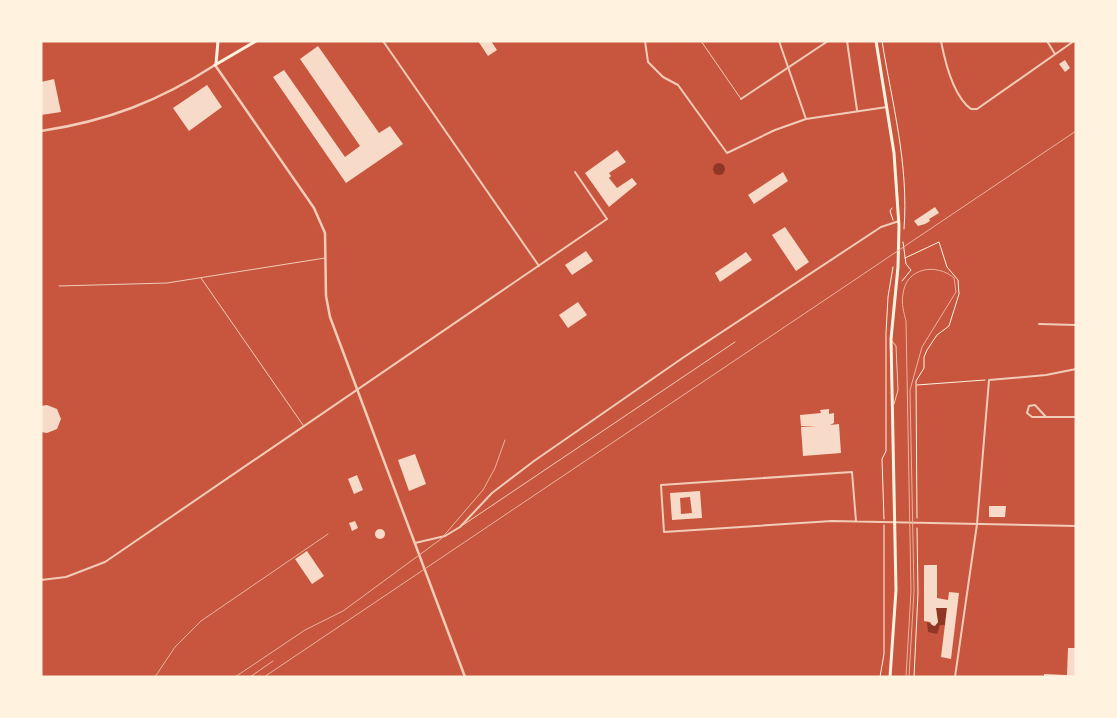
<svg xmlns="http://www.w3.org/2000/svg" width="1117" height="718" font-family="'Roboto Serif',serif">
<rect width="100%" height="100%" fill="#c8553d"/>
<g fill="#8f3625">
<circle cx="719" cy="169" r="6"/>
<polygon points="936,608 947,608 945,625 940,625 937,634 928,632 927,622 934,626 938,623"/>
</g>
<g fill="#f7dbc8" fill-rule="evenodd">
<polygon points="478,41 491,41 497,50 488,56"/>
<polygon points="318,46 379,133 390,126 403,144 346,183 273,77 284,70 345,157 360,146 300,59"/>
<polygon points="1065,60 1070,68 1065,72 1059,64"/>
<polygon points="54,79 61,112 41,115 41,82"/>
<polygon points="207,85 222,107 189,131 173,108"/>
<polygon points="617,150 626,162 609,173 611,176 609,178 617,188 632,178 637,184 609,207 585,173"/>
<polygon points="783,172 788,181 754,204 748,195"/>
<polygon points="935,207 939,213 929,219 930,221 925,224 918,226 914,221"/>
<polygon points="785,227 809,262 796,271 772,235"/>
<polygon points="586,251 593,261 572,275 565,265"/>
<polygon points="746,252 752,260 720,282 715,273"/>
<polygon points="578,302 587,315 568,328 559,315"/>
<polygon points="47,405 57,409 61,419 57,429 47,433 41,432 41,406"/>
<polygon points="829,409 829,414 834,413 834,423 830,425 839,424 841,453 803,456 801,427 816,426 801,426 800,415 821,413 820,410"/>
<polygon points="415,454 426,484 409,491 398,460"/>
<polygon points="357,475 363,490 354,494 348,479"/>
<path d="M700,491L702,518L672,520L670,493ZM690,497L692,513L681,514L680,498Z"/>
<polygon points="989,506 1006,506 1005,517 989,517"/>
<polygon points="355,521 358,528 352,531 349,523"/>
<circle cx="380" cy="534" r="5"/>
<polygon points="307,551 324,576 312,584 295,559"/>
<polygon points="924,565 937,565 937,598 948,600 949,592 959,593 951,659 941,657 947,608 936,608 938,622 935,626 932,625 930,622 924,621"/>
<polygon points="1068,648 1076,648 1076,677 1044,677 1044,674 1067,675"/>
</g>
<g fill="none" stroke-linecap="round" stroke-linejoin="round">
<g stroke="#fff3e0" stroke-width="1">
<path d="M882,41C892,103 909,165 904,229"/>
<polyline points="892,208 890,211 893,220"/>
<polyline points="905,258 939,242 947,267 958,280 959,294 949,326 937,335 927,350 924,357 924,368 916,381 917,518"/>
<polyline points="902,281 911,270 906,264 903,242"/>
<polyline points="917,385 985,380"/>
<polyline points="884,519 882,459 886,451 886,333 888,297 893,267"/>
<polyline points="880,677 884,654 884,525"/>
<polyline points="914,677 918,593 917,528"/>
</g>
<g stroke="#f1ccb7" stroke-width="1">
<polyline points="701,41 741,99"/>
<polyline points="201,278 303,425"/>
<polyline points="59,286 167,283 325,258"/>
<polyline points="892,341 896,346 898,390 894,404"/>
<polyline points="463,525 735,342"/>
</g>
<g stroke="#f1ccb7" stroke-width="2">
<polyline points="383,41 539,266"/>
<polyline points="645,41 648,62 663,77 678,85 727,153 775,130 806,119 887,107"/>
<polyline points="779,41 806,119"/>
<polyline points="847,41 857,110"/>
<path d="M941,41C945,62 953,96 971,109H977L1074,41"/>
<polyline points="1047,41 1055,54"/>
<polyline points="741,99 828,41"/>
<polyline points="1039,324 1076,325"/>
<polyline points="1046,417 1035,405 1029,406 1027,413 1032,417 1076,417"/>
<polyline points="856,521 852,472 661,485 664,532 832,521 1076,526"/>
<polyline points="415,543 445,536 460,527 492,493 534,461 684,357 881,227 899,221"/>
<polyline points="41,580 66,577 105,562 607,219 575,172"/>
<polyline points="955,677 977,524 989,380 1046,375 1076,369"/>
</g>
<path stroke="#f1ccb7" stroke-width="2.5" d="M41,131C108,121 159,101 215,65L314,208L325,233L326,296L330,317L465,677"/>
<g stroke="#fff3e0" stroke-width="3">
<polyline points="876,41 894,153 899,226 898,267 891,339 896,590 890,677"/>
<polyline points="216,64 218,41"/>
<polyline points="215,65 256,41"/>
</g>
<path stroke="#e9b49f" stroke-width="1" d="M906,677L911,591L906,321C904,313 901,303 903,294C906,267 937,263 954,278L956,292L922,347L910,390L914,591L909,677"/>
<g stroke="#e9b49f" stroke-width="1">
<polyline points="155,677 175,647 201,621 328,534"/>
<polyline points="235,677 305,630 343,611 441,539 483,490 495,468 505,440"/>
<polyline points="250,677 273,661"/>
<polyline points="264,677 1076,131"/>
</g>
</g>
<rect width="1117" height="718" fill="none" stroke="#fff3e0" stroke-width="85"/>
</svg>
